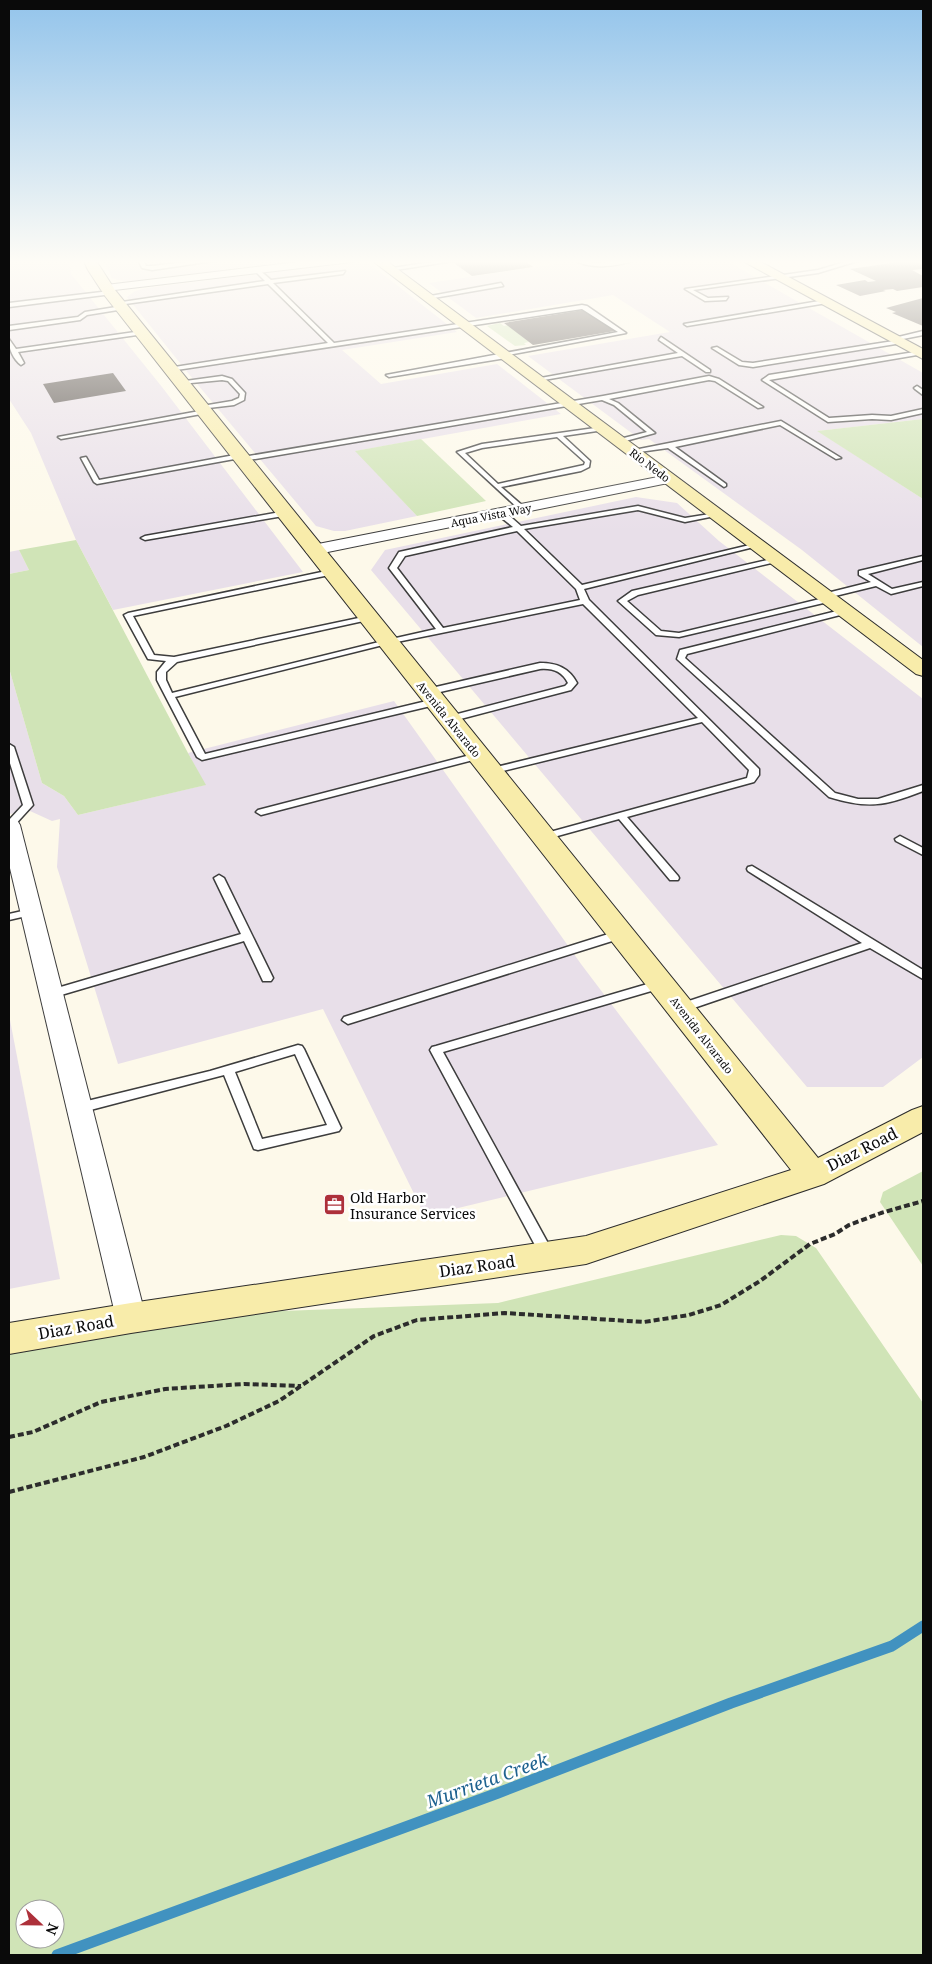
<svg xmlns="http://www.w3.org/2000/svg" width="932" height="1964" font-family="'Noto Serif',serif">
<rect width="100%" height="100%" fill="#fdf9ea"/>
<g fill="#e8dfe9">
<polygon points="9,259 69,259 71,274 162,387 303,572 113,610 76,540 31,433 9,399"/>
<polygon points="102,259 307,259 125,282 112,278"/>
<polygon points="558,259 723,259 923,373 923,419 818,431 923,499 923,647 802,550 649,439 641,440 528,356 670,332 613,295 476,318 429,283 563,263"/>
<polygon points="354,262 371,265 457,332 342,350 381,384 497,364 561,414 356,451 417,516 345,531 334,531 316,526 188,373 127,297 135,291 147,288"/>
<polygon points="636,497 677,503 719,541 923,699 923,1057 883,1087 807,1087 371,570 385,550"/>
<polygon points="19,550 29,570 9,574 9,552"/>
<polygon points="9,668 42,783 64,796 78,815 205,785 188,753 394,701 581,964 718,1145 425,1216 323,1009 118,1064 57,867 60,819 52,821 30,811 9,814"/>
<polygon points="9,1015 60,1279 9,1289"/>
</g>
<g fill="#d0e4b7" fill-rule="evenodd">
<polygon points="500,323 504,326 508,325 529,342 524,343 526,345 515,346 487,326"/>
<polygon points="923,419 923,499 817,431"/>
<polygon points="421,439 486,501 417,516 355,451"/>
<polygon points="76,540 188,753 206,785 78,815 64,796 42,783 9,668 9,574 29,570 19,550"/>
<polygon points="923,1171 923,1266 880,1202 883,1192"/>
<path d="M781,1235L796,1236L816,1248L923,1403V1955H9V1352L149,1326L255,1312L498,1303ZM25,1909H55V1939H25Z"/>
</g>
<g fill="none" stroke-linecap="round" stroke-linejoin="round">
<polyline stroke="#4192c0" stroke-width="11" points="57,1955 498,1793 731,1703 892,1646 923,1626"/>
</g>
<g fill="#524b48">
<polygon points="479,259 522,259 533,267 472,276 454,263"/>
<polygon points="912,260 923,265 923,269 912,270 923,276 923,287 897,291 893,289 883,290 886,291 860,296 836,285 865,280 868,282 876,281 850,269"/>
<polygon points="923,298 923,326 892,313 896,312 886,308"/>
<polygon points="583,310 615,331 533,345 504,323"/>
<polygon points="113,373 126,391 54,403 43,384"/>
</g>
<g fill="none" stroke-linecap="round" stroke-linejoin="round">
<defs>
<g id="lane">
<polygon points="138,259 143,259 146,266 152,266 212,259 220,260 152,270 142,268"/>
<polygon points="451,259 466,259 389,271 386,269"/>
<path d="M572,259L596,263L637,259C619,267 589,270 572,259Z"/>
<polygon points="855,259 864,259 818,273 693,290 708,298 728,297 726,300 705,301 685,289 818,270"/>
<polygon points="257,268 271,280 345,271 343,274 273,283 334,343 582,305 587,306 626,333 508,355 506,358 389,377 386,375 618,332 582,309 170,371 167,369 168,368 328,343 268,284 118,305 115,303 265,281 254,270"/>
<polygon points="501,283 503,286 428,299 425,297"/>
<polygon points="110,291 112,294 9,307 9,303"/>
<polygon points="825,300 827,303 687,326 684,324"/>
<polygon points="122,306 124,309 87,315 80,320 9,330 9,326 78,317 85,312"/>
<path d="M142,331L144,334L18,352L24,363L21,365C14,360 8,348 9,339L16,349Z"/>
<polygon points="923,331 923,335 893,341 890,339"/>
<polygon points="661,337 710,370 710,372 706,372 682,356 538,381 535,379 678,353 659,340"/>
<polygon points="900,340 902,343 753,367 739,365 712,348 717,347 742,362 753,363"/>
<polygon points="921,351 923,354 769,380 829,418 872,415 891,416 923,409 923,413 891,420 872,419 828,422 762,380 769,375"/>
<polygon points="222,376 232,379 245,393 244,400 234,405 200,409 200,407 202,406 232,401 239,398 240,394 228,381 222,380 181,384 178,382"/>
<polygon points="709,376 719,379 763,407 758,408 715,381 709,380 609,399 618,403 655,433 618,443 615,441 616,440 647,432 614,405 602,400 243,461 241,460 240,458 97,484 94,482 81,458 86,457 99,480 240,454 242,455 243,457 603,396"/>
<polygon points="917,386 923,390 923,395 915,389 914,388"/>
<polygon points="205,410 207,411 207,413 61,439 58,437"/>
<polygon points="781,421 841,458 836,459 780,425 675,447 726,484 726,486 724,487 668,448 632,453 629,451"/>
<path d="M602,427L604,428V430L563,436L590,461L589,467L581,471L501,487L524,507V511H521L457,452L482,444ZM557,437L585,462L584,465L498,484L465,453L482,448Z"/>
<path d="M638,506L685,518L716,513L720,515L685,522L638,510L524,529L582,585L758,543L762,545L584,589L589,600L759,769V775L754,782L627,817L678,876L679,878L678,880H670L619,819L543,840L538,837L539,835L747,778L749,770L702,722L491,774L486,771L488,769L698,718L583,604L387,644L175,697L205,754L435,699L439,702L435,705L202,760L197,757L157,680V672L166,661L148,659L124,615L128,613L331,570H334V574L133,616L154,655L174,657L368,616L372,618L368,620L177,662L166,672V680L172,693L387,640L436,629L389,568L399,552L513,527L498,515V511H504L521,526ZM517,531L576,589L580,600L443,628L397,568L405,556Z"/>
<polygon points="286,511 290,513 289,515 145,540 141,538 145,536"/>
<polygon points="923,556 923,560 868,574 892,589 923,582 923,586 891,594 876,586 831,597 833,599 832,601 679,637 656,635 618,601 632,591 780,557 780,561 638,595 627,601 661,631 679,633 824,598 822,596 823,594 871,582 859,575 859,571"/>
<path d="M845,609L849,611L848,613L687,654L685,658L835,793L858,799H878L923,785V791C885,806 868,809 829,797L677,659L680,650Z"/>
<path d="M540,663C557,663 569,668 577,683L571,690L449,722L446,721V717L565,686L568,683C562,671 552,668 540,669L427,695L423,692L427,689Z"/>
<polygon points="9,744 14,747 33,805 12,828 9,829 9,820 23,805 9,760"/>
<polygon points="478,753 481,754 481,758 261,815 256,812 258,810"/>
<polygon points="900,836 923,848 923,855 896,841 895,839"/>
<polygon points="752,866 923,970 923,979 870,948 685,1011 677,1011 675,1008 677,1005 862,943 748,871 747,869 748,867"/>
<polygon points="219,875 224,878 273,978 271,981 263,981 244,941 51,998 47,997 45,994 47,991 241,934 214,878"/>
<polygon points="31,909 35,910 36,912 35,914 9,920 9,914"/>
<polygon points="621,930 626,934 625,937 348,1024 342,1020 344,1017"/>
<polygon points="661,980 665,981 667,984 665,987 443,1052 555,1256 553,1260 548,1262 543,1260 430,1050 432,1047 436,1046"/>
<path d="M298,1045L302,1046L304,1049L341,1128L339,1131L258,1150L254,1149L224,1075L79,1113L75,1111L73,1108L75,1105L79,1103L210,1071ZM295,1054L327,1125L262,1139L235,1072Z"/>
</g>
<g id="street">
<polygon points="323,259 357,259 352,262 106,291 100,288 106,285"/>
<polygon points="668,475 673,476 675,479 673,482 313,555 307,553 305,550 307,547 313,545"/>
<polygon points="9,819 17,820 20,825 146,1318 142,1327 131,1331 120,1327 116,1318 9,864"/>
</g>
<g id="secondary">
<polygon points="83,259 95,259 115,290 818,1158 912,1110 923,1106 923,1132 824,1184 586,1264 131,1333 9,1354 9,1323 131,1303 586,1236 791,1170 105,296 88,270"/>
<polygon points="370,259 384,259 923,660 923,676 916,674"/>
<polygon points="739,259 755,259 923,349 923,359"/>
</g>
</defs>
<use href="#lane" stroke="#3d3d3d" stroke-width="3"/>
<use href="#street" stroke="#3d3d3d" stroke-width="2"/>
<use href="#secondary" stroke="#2c2c2c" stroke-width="2"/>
<g stroke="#2c2c2c" stroke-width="4" stroke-dasharray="6 3" stroke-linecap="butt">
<polyline points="9,1437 33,1432 101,1402 165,1389 244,1384 301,1386"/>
<polyline points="9,1492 144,1457 226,1426 279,1401 374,1336 417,1320 505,1313 644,1322 689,1315 721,1305 760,1281 810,1244 835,1234 849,1225 881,1213 923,1201"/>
</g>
<use href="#lane" fill="#fff" fill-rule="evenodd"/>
<use href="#street" fill="#fff" fill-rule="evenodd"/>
<use href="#secondary" fill="#f8ecaa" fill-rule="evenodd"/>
</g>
<linearGradient id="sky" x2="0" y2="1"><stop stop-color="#93c4eb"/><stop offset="0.49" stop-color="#fefcf6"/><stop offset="1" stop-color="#fefcf6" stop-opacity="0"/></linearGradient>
<rect width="932" height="534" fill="url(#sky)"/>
<defs>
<symbol id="office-square" viewBox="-11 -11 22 22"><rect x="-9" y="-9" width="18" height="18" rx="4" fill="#ad303a" stroke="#fff"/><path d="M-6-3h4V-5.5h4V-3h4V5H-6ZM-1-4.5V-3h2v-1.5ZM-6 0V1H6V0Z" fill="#fff"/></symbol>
</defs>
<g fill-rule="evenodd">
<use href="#office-square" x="322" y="1192" width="25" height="25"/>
</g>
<g text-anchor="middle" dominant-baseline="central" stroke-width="5" stroke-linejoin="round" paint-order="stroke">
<g font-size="11" fill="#0a0a0a" stroke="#fff">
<text transform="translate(650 465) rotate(37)">Rio Nedo</text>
<text transform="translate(491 515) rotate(-11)">Aqua Vista Way</text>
<text transform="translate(449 719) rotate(51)">Avenida Alvarado</text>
<text transform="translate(702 1035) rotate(52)">Avenida Alvarado</text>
</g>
<g font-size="14" fill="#0a0a0a" stroke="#fff" text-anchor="start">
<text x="350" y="1197">Old Harbor<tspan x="350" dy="16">Insurance Services</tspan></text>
</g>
<g font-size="16" fill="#0a0a0a" stroke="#fff">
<text transform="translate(862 1149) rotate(-27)">Diaz Road</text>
<text transform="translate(477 1266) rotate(-8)">Diaz Road</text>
<text transform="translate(76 1327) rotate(-10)">Diaz Road</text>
</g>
<g font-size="18" font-style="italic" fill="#206390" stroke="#fff">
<text transform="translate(487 1780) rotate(-20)">Murrieta Creek</text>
</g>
</g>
<rect width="932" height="1964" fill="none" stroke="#0a0a0a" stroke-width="20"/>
<g transform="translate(40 1924) rotate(112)"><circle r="24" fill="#ffffff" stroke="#9d9d9d"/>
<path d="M0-4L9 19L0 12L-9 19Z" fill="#ad303a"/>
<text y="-8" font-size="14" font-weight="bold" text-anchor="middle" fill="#0a0a0a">N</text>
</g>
</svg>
